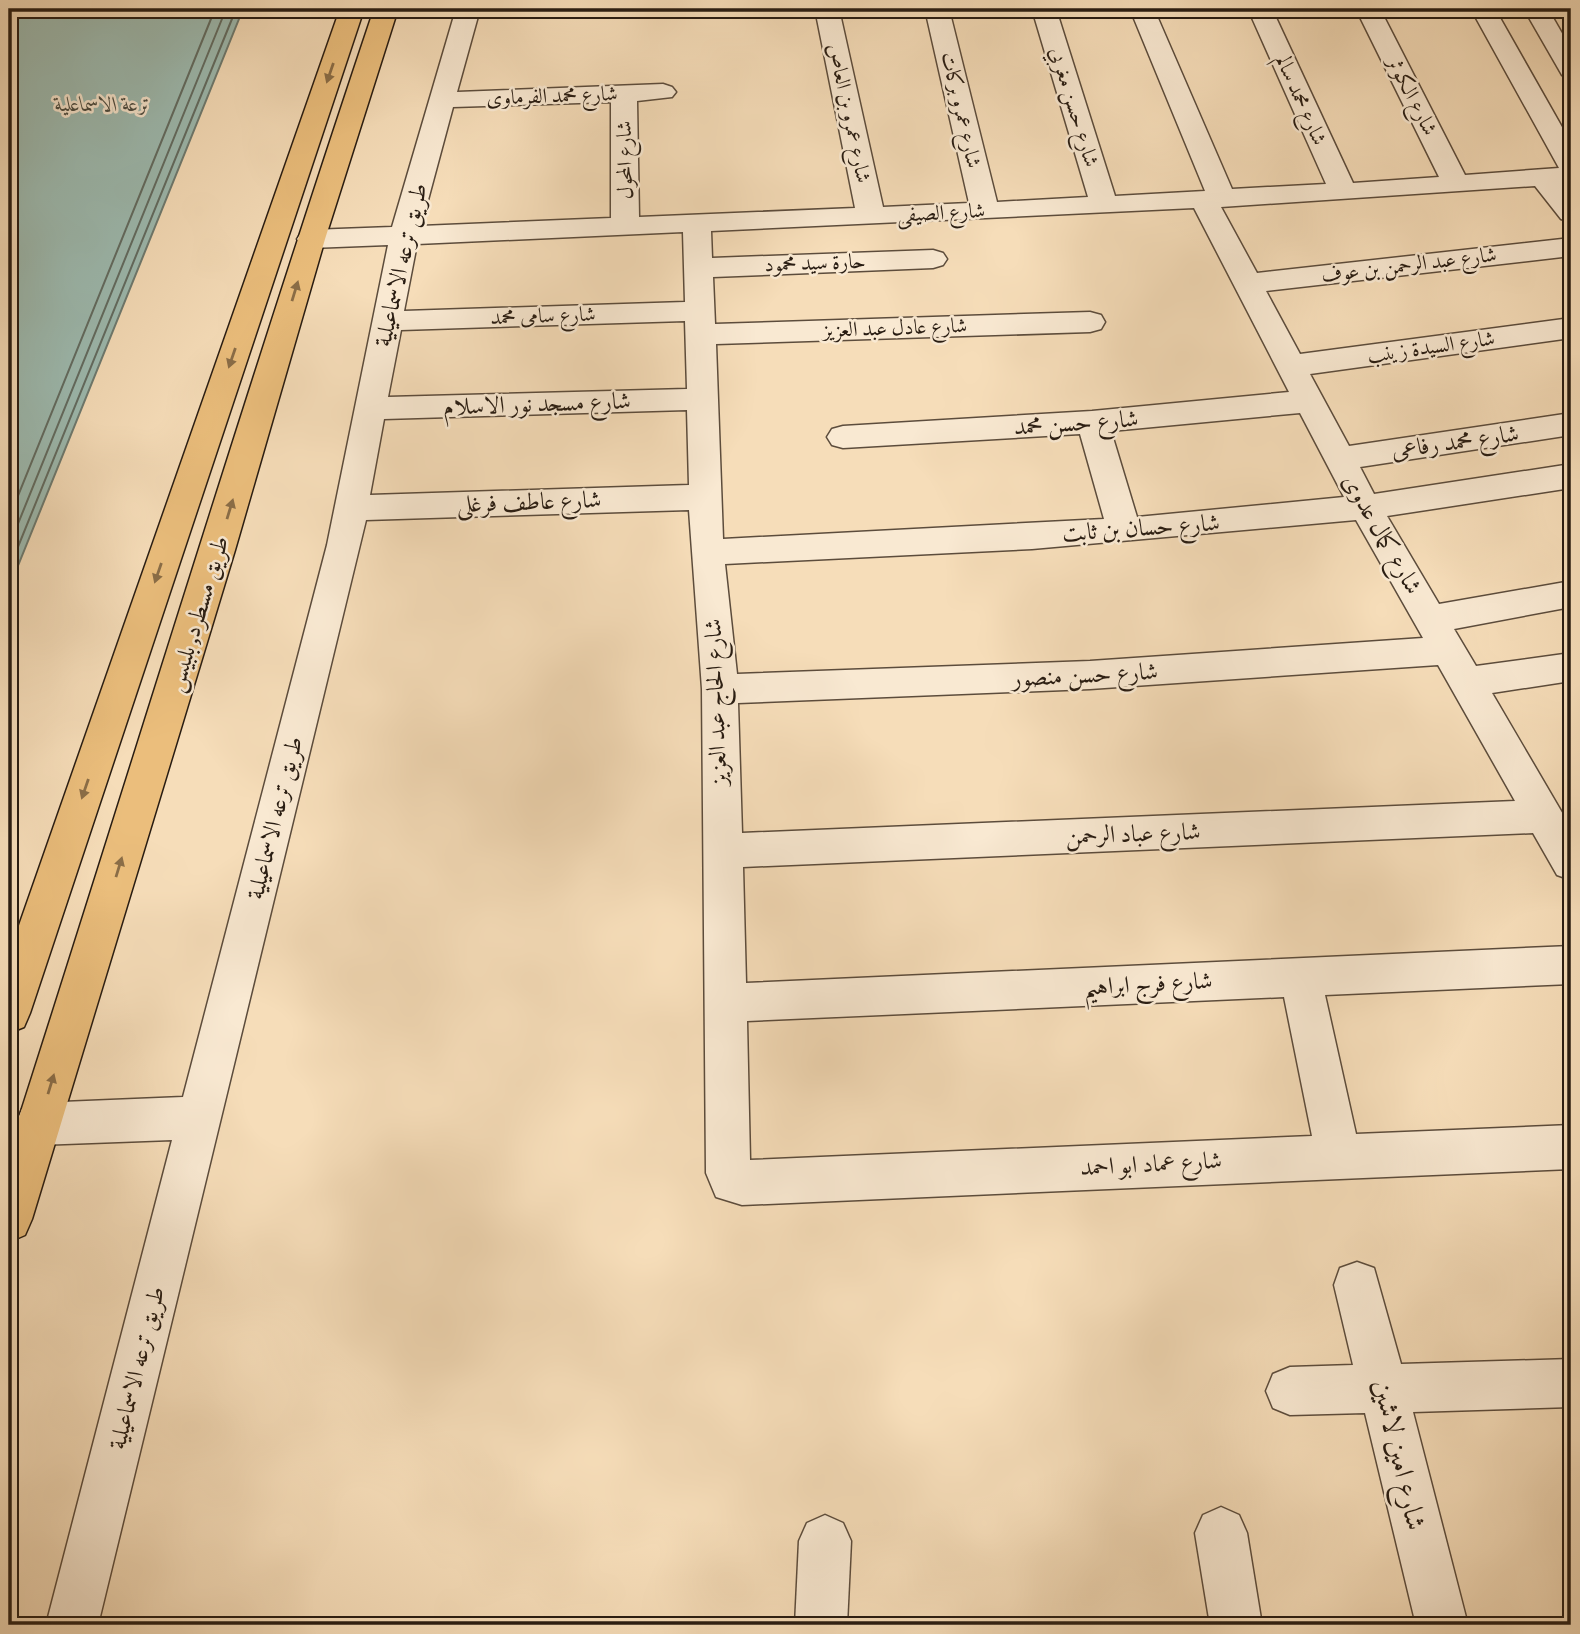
<svg xmlns="http://www.w3.org/2000/svg" width="1580" height="1634" font-family="'IM FELL Double Pica',Amiri,serif">
<rect width="100%" height="100%" fill="#f6ddb9"/>
<filter id="stains"><feTurbulence type="fractalNoise" baseFrequency=".00286" numOctaves="4"/><feColorMatrix values="0 0 0 0 .2 0 0 0 0 .09 0 0 0 0 .02 0 0 0 .5 -.17"/></filter>
<radialGradient id="worn" r=".72"><stop offset=".6" stop-color="#630" stop-opacity="0"/><stop offset="1" stop-color="#630" stop-opacity=".3"/></radialGradient>
<polygon fill="#9dbbb1" stroke="#6e7b71" stroke-width="2" points="9,9 243,9 9,588"/>
<g fill="none" stroke-linecap="round" stroke-linejoin="round">
<g stroke="#626c62" stroke-width="2">
<polyline points="9,518 215,9"/>
<polyline points="9,546 226,9"/>
<polyline points="9,569 236,9"/>
</g>
<defs>
<g id="minor">
<path d="M456,9H480L457,92L663,84L672,87L676,92L672,97L637,101L639,217L855,208L815,9H839L883,207L969,203L925,9H949L997,202L1088,197L1032,9H1056L1115,196L1205,191L1130,9H1154L1232,189L1326,184L1248,9H1272L1353,183L1439,177L1356,9H1380L1465,175L1559,168L1471,9H1495L1571,143V183L1562,184L1571,195V222L1561,219L1535,186L1221,207L1257,273L1571,238V256L1266,291L1300,354L1571,318V338L1310,374L1349,446L1571,413V435L1360,467L1374,494L1571,464V488L1387,516L1439,604L1571,581V607L1454,629L1476,666L1571,653V681L1492,693L1571,828V880L1557,875L1533,833L743,867L746,983L1571,946V984L1325,995L1356,1134L1571,1125V1169L742,1205L716,1197L706,1173L702,689L689,510L366,520L98,1625H46L172,1140L38,1145L22,1139L16,1124L22,1109L38,1103L183,1097L327,545L388,245L311,248L301,245L297,239L301,233L311,230L392,227ZM611,102V218L421,226L453,107ZM1194,208L1289,392L1092,411L843,426L832,429L827,437L832,445L843,448L1080,434L1104,519L723,539L716,344L1090,332L1101,329L1105,322L1101,315L1090,312L715,324L713,277L933,268L943,265L947,259L943,253L933,250L712,258L711,231ZM683,232L685,302L404,311L417,244ZM685,321L687,389L388,397L401,330ZM687,410L689,485L370,495L384,419ZM1300,413L1344,497L1137,517L1111,431ZM1356,520L1423,638L1090,661L737,674L725,564L1032,549ZM1438,665L1515,801L742,833L738,703L1090,689ZM1284,997L1312,1136L750,1160L747,1021Z"/>
<polygon points="1524,9 1548,9 1571,49 1571,78 1562,75"/>
<polygon points="1357,1262 1374,1268 1401,1364 1571,1359 1571,1407 1413,1412 1468,1625 1416,1625 1365,1413 1290,1415 1273,1408 1266,1391 1273,1374 1290,1367 1353,1365 1334,1285 1340,1268"/>
<polygon points="1221,1507 1239,1515 1247,1533 1262,1625 1210,1625 1195,1533 1203,1515"/>
<polygon points="825,1515 843,1523 851,1541 847,1625 795,1625 799,1541 807,1523"/>
</g>
<g id="primary">
<polygon points="340,9 364,9 30,1013 24,1027 9,1033 9,954"/>
<path d="M374,9H398L325,239L235,550L32,1219L25,1235L9,1242V1149C131,769 247,387 374,9Z"/>
</g>
</defs>
<use href="#minor" stroke="#5c4c3c" stroke-width="3"/>
<use href="#primary" stroke="#281c12" stroke-width="3"/>
<use href="#minor" fill="#f9e9d2" fill-rule="evenodd"/>
<use href="#primary" fill="#ebbe7c" fill-rule="evenodd"/>
</g>
<defs><path id="oneway-solid" d="M-6-.8H1V-3.2L6.5 0L1 3.2V.8H-6Z" transform="scale(1.75)"/></defs>
<g fill="#8a6d47">
<use href="#oneway-solid" transform="translate(330 73) rotate(109)"/>
<use href="#oneway-solid" transform="translate(295 291) rotate(-73)"/>
<use href="#oneway-solid" transform="translate(232 358) rotate(109)"/>
<use href="#oneway-solid" transform="translate(230 509) rotate(-73)"/>
<use href="#oneway-solid" transform="translate(158 573) rotate(109)"/>
<use href="#oneway-solid" transform="translate(85 789) rotate(109)"/>
<use href="#oneway-solid" transform="translate(119 867) rotate(-73)"/>
<use href="#oneway-solid" transform="translate(51 1084) rotate(-73)"/>
</g>
<g text-anchor="middle" dominant-baseline="central" stroke-width="5" stroke-linejoin="round" paint-order="stroke">
<g font-size="21" fill="#281c12" stroke="#f9e9d2">
<text transform="translate(552 96) rotate(-2)">شارع محمد الفرماوى</text>
<text transform="translate(1412 96) rotate(63)">شارع الكوثر</text>
<text transform="translate(1301 100) rotate(66)">شارع محمد سالم</text>
<text transform="translate(1074 107) rotate(73)">شارع حسن مغربي</text>
<text transform="translate(961 110) rotate(77)">شارع عمرو بركات</text>
<text transform="translate(849 113) rotate(78)">شارع عمرو بن العاص</text>
<text transform="translate(625 160) rotate(-91)">شارع المحول</text>
<text transform="translate(941 213) rotate(-3)">شارع الصيفى</text>
<text transform="translate(815 263) rotate(-2)">حارة سيد محمود</text>
<text transform="translate(1409 265) rotate(-7)">شارع عبد الرحمن بن عوف</text>
<text transform="translate(543 316) rotate(-2)">شارع سامى محمد</text>
<text transform="translate(895 328) rotate(-2)">شارع عادل عبد العزيز</text>
<text transform="translate(1431 347) rotate(-8)">شارع السيدة زينب</text>
</g>
<g font-size="21" font-style="italic" fill="#4b4c42" stroke="#f9e9d2">
<text x="103" y="104">ترعة الاسماعلية</text>
</g>
<g font-size="24" fill="#281c12" stroke="#f9e9d2">
<text transform="translate(401 265) rotate(-77)">طريق ترعه الاسماعيلية</text>
<text transform="translate(537 404) rotate(-2)">شارع مسجد نور الاسلام</text>
<text transform="translate(1076 423) rotate(-4)">شارع حسن محمد</text>
<text transform="translate(1455 442) rotate(-8)">شارع محمد رفاعى</text>
<text transform="translate(529 502) rotate(-2)">شارع عاطف فرغلى</text>
<text transform="translate(1141 528) rotate(-4)">شارع حسان بن ثابت</text>
<text transform="translate(1382 534) rotate(60)">شارع كمال عدوى</text>
<text transform="translate(198 614) rotate(-73)">طريق مسطرد, بلبيس</text>
<text transform="translate(1085 675) rotate(-3)">شارع حسن منصور</text>
<text transform="translate(716 702) rotate(-92)">شارع الحاج عبد العزيز</text>
<text transform="translate(275 818) rotate(-76)">طريق ترعه الاسماعيلية</text>
<text transform="translate(1133 834) rotate(-2)">شارع عباد الرحمن</text>
<text transform="translate(1148 984) rotate(-3)">شارع فرج ابراهيم</text>
<text transform="translate(1151 1164) rotate(-3)">شارع عماد ابو احمد</text>
<text transform="translate(137 1368) rotate(-76)">طريق ترعه الاسماعيلية</text>
</g>
<g font-size="28" fill="#281c12" stroke="#f9e9d2">
<text transform="translate(1399 1455) rotate(77)">شارع امين لاشين</text>
</g>
</g>
<rect width="1580" height="1634" fill="none" stroke="#f6ddb9" stroke-width="35"/>
<rect x="10" y="10" width="1559" height="1613" fill="none" stroke="#281c12" stroke-width="3.5"/>
<rect x="18" y="18" width="1545" height="1599" fill="none" stroke="#281c12" stroke-width="2"/>
<rect width="100%" height="100%" filter="url(#stains)"/>
<rect width="100%" height="100%" fill="url(#worn)"/>
</svg>
